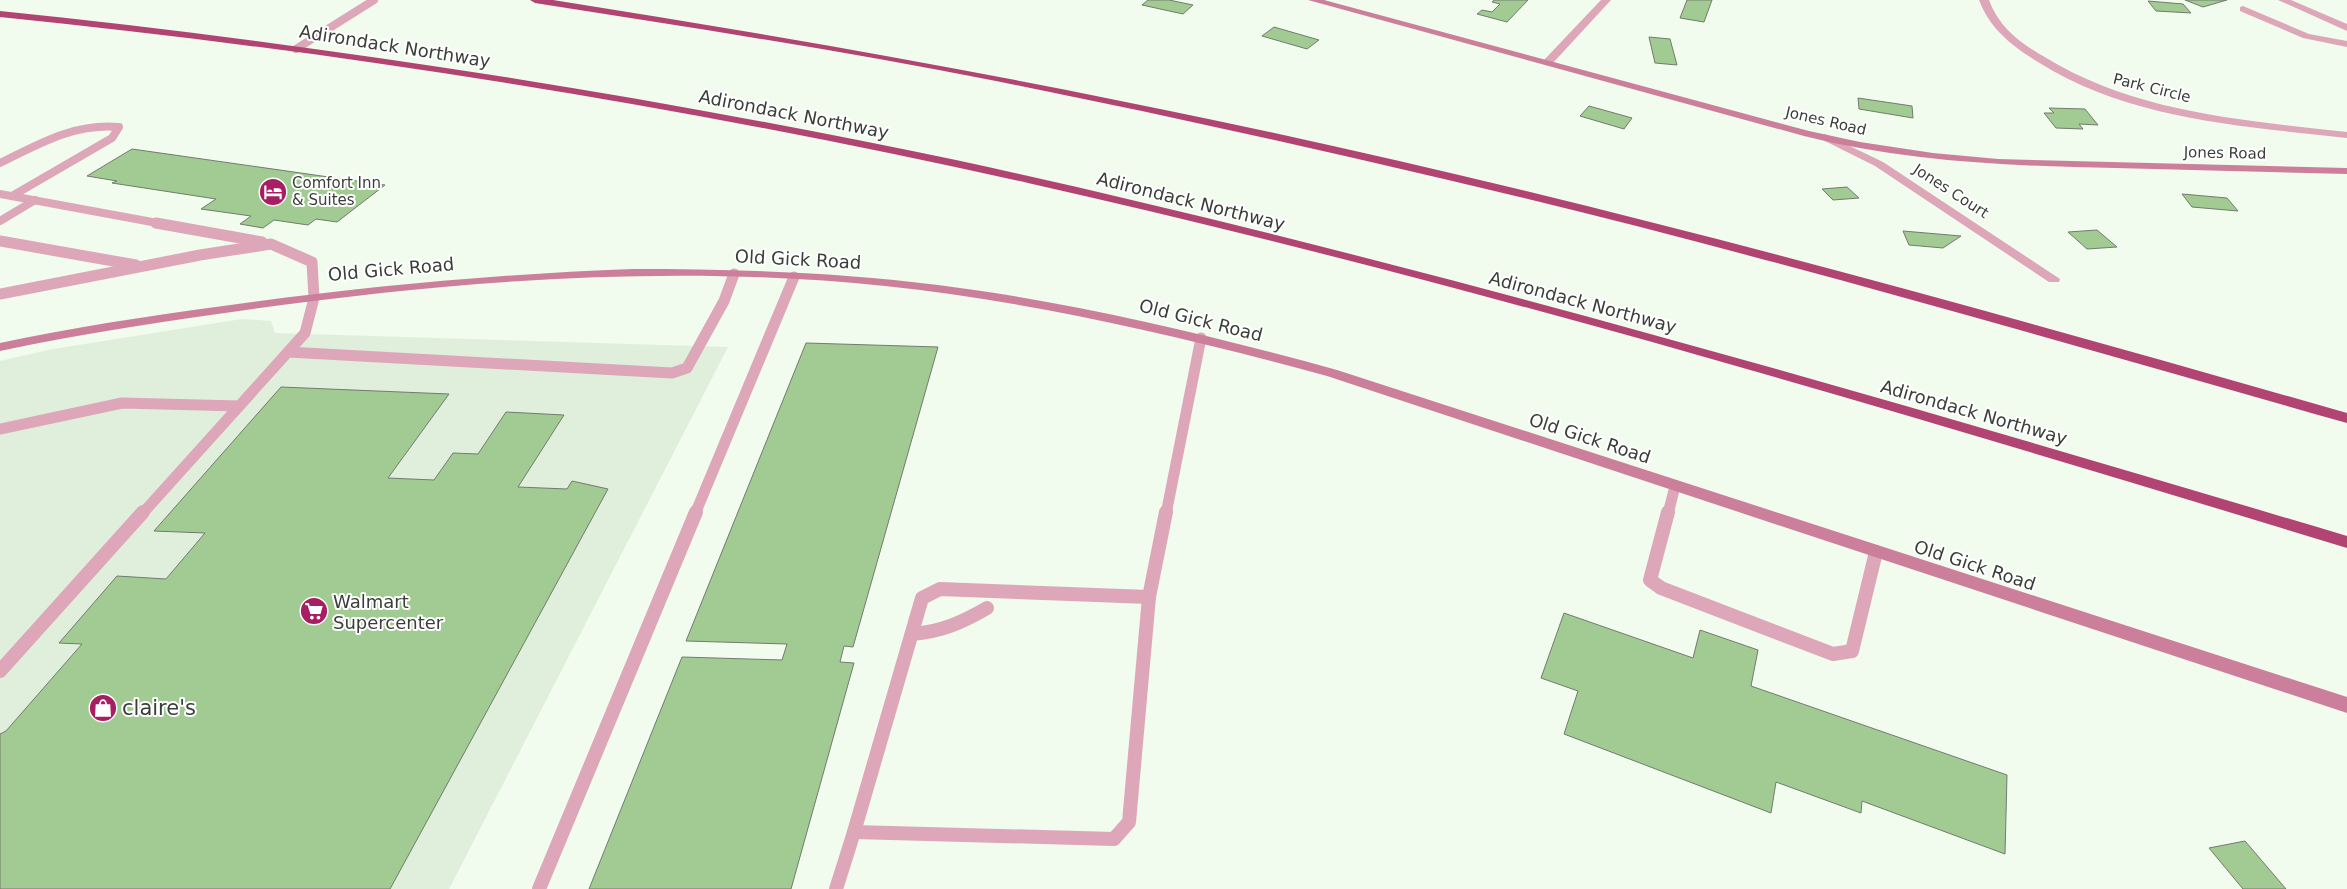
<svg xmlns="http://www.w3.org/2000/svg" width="2347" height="889" font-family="'DejaVu Sans',sans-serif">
<rect width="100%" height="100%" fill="#f1fbee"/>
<polygon fill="#e0efdb" points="242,319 271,321 275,333 728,347 449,889 0,889 0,361 53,349"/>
<g fill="#a1cb93" stroke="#727b6f">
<polygon points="1148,0 1169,0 1193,5 1183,14 1142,5"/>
<polygon points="1494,0 1528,0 1507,22 1477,14 1482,10 1492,12 1500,4 1492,2"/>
<polygon points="1687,0 1712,0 1704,22 1680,18"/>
<polygon points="2185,0 2227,0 2203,7"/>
<polygon points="2148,1 2183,4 2191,13 2156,11"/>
<polygon points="1274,27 1319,40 1307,49 1262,36"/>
<polygon points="1649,37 1670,39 1677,65 1655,63"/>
<polygon points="1858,98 1912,106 1913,118 1859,109"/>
<polygon points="1589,106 1632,118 1624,129 1580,116"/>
<polygon points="2049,108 2085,109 2098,125 2079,124 2083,129 2056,128 2044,113 2054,113"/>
<polygon points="132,149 385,185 337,222 316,219 308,225 274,220 263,228 240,224 251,216 201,209 216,199 112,183 117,181 87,176"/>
<polygon points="1847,187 1859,198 1833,200 1822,189"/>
<polygon points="2182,194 2227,198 2238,211 2192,207"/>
<polygon points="2097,230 2117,247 2087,249 2068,232"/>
<polygon points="1903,231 1961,236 1943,248 1909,245"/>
<polygon points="806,343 938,347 853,647 844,646 840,662 854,663 791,889 589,889 682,657 782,660 787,644 686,641"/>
<polygon points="281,387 449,394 388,478 434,480 453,453 478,454 506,412 564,415 518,487 567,489 572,481 608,489 390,889 0,889 0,734 6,731 82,644 59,643 117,576 166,579 205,533 154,531"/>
<polygon points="1564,613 1693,658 1700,630 1758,650 1751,686 2007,775 2005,854 1862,801 1861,813 1776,782 1771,813 1564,734 1578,691 1541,678"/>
<polygon points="2245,841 2286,889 2243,889 2209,848"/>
</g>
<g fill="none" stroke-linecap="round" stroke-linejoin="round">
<g stroke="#dda7b9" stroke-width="8">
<polyline points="296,49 374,0"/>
<path d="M0,163C39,144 74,123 119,127L112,138L12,196"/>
<polyline points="0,194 163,224"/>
<polyline points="0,221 35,200"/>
</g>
<g stroke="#dda7b9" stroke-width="11">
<polyline points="156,223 262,242"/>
<polyline points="0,241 136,265"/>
<polyline points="0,294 200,255 271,244 312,262 314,298 305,333 142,514"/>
<polyline points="288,352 672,373 687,368 724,301 734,274"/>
<polyline points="0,429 122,403 239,406"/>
<polyline points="695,514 794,277"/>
<polyline points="1166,514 1201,338"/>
<polyline points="1668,514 1675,486"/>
</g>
<g stroke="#dda7b9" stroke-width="14">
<polyline points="1668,512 1650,580 1661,588 1833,654 1852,651 1876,552"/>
<polygon points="940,589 1149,597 1129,822 1114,839 854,832 922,598"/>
<polyline points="1149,597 1166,512"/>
<path d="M912,634C941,632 963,622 987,608"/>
<polyline points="0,671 143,512"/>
<polyline points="539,889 696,512"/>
<polyline points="836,889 854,832"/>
</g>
<g fill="#dda7b9" fill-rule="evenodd">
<polygon points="1601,0 1611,0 1552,64 1544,64 1544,60"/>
<path d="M1979,0H1989C1999,27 2019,42 2043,56C2135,113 2242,120 2347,132V138C2241,126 2130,120 2038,62C2012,46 1990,29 1979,0Z"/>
<polygon points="2278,0 2291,0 2347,24 2347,31"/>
<polygon points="2243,6 2309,34 2347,41 2347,47 2303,38 2240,11 2240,7"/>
<polygon points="1825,134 1883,162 2060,279 2059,282 2049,282 1875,166 1821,139 1821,135"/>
</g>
<g fill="#cc7f9b" fill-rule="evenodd">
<path d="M1308,0H1324L1809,131L1860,142L1933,153L1998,159L2347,168V174C2270,172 2193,170 2116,168C2011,166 1907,162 1804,136Z"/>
<path d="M633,269C735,269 837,272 938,285C1073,302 1206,334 1337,370L2347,697V713L1327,376C1181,336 1035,302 885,286C675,264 461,280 253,309C168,321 84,333 0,351V343C74,327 149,316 223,306C360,287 495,274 633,269Z"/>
</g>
<g fill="#b14472" fill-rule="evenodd">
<path d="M530,0H553C776,35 997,74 1218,121C1598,201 1973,306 2347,413V423C2047,338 1748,250 1444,179C1295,144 1146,111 996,81C843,51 689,27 535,3Z"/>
<path d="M0,11C322,44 640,94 956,160C1122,196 1287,237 1451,280C1751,359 2049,447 2347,536V548C1911,415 1473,283 1028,183C689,107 346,52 0,17Z"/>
</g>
</g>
<defs>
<symbol id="hotel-disc" viewBox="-11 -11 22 22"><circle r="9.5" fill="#a81e62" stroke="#fff"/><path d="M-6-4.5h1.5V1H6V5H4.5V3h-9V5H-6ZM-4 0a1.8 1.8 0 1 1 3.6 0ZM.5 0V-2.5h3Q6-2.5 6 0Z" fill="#fff"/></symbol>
<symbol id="supermarket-disc" viewBox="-11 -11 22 22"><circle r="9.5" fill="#a81e62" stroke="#fff"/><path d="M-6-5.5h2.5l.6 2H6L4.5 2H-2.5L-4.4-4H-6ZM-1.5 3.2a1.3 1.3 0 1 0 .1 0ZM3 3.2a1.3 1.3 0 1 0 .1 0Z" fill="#fff"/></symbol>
<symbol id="shop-disc" viewBox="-11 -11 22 22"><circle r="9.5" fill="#a81e62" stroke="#fff"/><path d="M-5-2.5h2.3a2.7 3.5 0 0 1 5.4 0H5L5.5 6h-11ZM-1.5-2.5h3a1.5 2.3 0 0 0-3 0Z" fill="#fff"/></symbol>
</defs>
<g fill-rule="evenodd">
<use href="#hotel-disc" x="257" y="176" width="32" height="32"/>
<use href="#supermarket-disc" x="298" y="595" width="32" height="32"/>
<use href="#shop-disc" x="87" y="692" width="32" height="32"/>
</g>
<g text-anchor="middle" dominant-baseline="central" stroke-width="4" stroke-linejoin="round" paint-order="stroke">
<g font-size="15" fill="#3a3e38" stroke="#fff">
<text transform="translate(2152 88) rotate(14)">Park Circle</text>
<text transform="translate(1826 121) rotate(13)">Jones Road</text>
<text transform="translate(2225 153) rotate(1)">Jones Road</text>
<text transform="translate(1951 191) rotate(33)">Jones Court</text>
</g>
<g font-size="15" fill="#3a3e38" stroke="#fff" text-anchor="start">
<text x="292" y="183">Comfort Inn<tspan x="292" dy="17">&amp; Suites</tspan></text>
</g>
<g font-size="18" fill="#3a3e38" stroke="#fff">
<text transform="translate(395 46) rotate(9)">Adirondack Northway</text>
<text transform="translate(794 114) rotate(11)">Adirondack Northway</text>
<text transform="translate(1191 201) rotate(14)">Adirondack Northway</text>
<text transform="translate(798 259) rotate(3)">Old Gick Road</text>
<text transform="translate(391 269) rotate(-5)">Old Gick Road</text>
<text transform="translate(1583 302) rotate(15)">Adirondack Northway</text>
<text transform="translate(1201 320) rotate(14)">Old Gick Road</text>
<text transform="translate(1974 412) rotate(16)">Adirondack Northway</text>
<text transform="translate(1590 438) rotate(18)">Old Gick Road</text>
<text transform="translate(1975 565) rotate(18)">Old Gick Road</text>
</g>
<g font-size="18" fill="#3a3e38" stroke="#fff" text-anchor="start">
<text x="333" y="601">Walmart<tspan x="333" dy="21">Supercenter</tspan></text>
</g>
<g font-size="21" fill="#3a3e38" stroke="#fff" text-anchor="start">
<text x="122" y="708">claire's</text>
</g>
</g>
</svg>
